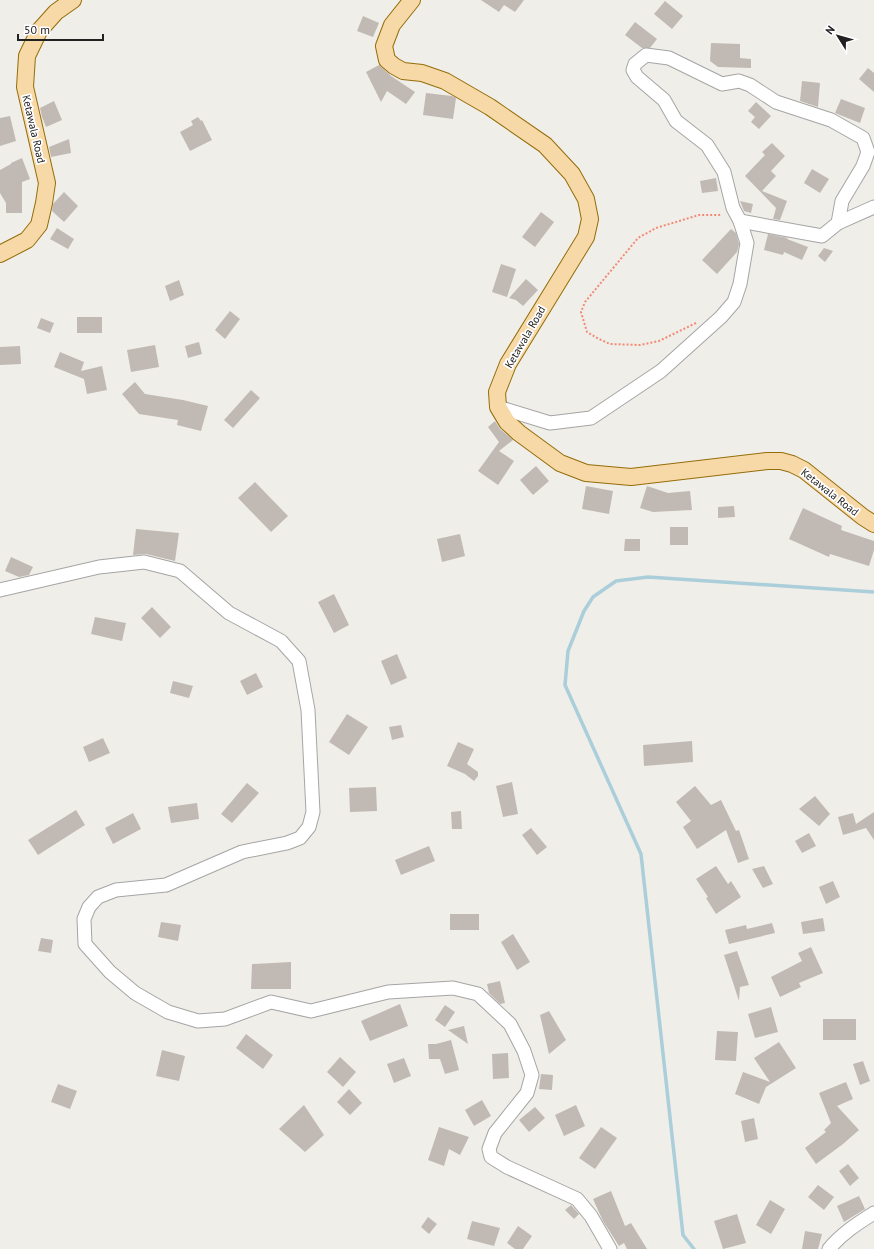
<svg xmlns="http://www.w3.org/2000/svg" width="874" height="1249" font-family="'PT Sans',sans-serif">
<rect width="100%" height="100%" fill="#f0eee8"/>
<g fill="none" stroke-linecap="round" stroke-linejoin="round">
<polyline stroke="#abcedb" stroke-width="3.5" points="694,1249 683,1235 641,854 565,685 568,651 584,611 593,597 616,581 648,577 874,592"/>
</g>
<g fill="#c1bab4">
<polygon points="481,0 524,0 515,12 504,5 499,12"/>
<polygon points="665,1 683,16 672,29 654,14"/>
<polygon points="363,16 379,23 373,37 357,31"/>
<polygon points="635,22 657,39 650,48 642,48 625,35"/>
<polygon points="711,43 740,44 740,58 751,59 751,68 718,67 710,61"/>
<polygon points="379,65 391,76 415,92 406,104 387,91 381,102 366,72"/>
<polygon points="868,68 874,73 874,92 859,79"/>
<polygon points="802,81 820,83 818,107 800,101"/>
<polygon points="426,93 452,96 456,98 453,119 423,115"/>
<polygon points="841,99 865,108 860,123 835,113"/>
<polygon points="54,101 62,120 46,127 42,117 40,108"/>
<polygon points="756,102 771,116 759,129 751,122 755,117 748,111"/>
<polygon points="10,116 16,141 0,146 0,118"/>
<polygon points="198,117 201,121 202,120 212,140 190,151 180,132 193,125 191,121"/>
<polygon points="69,139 71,153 51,157 49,147"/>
<polygon points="772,143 785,156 771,171 776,176 762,191 787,201 780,220 773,219 776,208 745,176 765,155 762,152"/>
<polygon points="22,158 30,179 22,182 22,213 6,213 6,203 0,193 0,170 11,164 11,163"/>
<polygon points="812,169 829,179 820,193 804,183"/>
<polygon points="716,178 718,191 702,193 700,181"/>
<polygon points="64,192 78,206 64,222 52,211 53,204"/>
<polygon points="740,201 753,204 751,213 744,211"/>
<polygon points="541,212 554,222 535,247 522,237"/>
<polygon points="57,228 74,239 68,249 50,239"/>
<polygon points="731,229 736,233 739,244 737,252 717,274 702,260"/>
<polygon points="768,234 788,238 787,239 808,247 802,260 784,252 783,255 764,250"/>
<polygon points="824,248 833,251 825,262 818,256"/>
<polygon points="501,264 516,269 507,297 492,292"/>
<polygon points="526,279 538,290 523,306 516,300 509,298"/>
<polygon points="179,280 184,295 170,301 165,286"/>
<polygon points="230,311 240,319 225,339 215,330"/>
<rect x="77" y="317" width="25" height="16"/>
<polygon points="41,318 54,323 50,333 37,328"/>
<polygon points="199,342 202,354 188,358 185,346"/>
<polygon points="155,345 159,367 131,372 127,350"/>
<polygon points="20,346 21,364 0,365 0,347"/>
<polygon points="60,352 84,362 81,371 102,366 107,390 87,394 84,379 54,367"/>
<polygon points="135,382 145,394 183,400 208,406 201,431 177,425 178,420 139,414 122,394"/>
<polygon points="251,390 260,398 233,428 224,420"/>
<polygon points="495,421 500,429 513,440 499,451 514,461 498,485 478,471 499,442 488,427"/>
<polygon points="536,466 549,481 533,495 520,480"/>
<polygon points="255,482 288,516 271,532 238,498"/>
<polygon points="586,486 613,491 609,514 582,509"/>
<polygon points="647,486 668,493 690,491 692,510 653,512 640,508"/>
<polygon points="734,506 735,517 718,518 718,507"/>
<polygon points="803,508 842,526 841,530 874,541 874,550 869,566 830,554 829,557 789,539"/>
<rect x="670" y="527" width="18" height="18"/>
<polygon points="136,529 179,533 175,561 146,554 133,555"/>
<polygon points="460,534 465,556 442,562 437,539"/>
<polygon points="625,539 640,539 640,551 624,551"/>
<polygon points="11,557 33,567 29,575 19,577 5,571"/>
<polygon points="334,594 349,625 334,633 318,602"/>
<polygon points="152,607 171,627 160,638 141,618"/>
<polygon points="95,617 126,623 122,641 91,634"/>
<polygon points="397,654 407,678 391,685 381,661"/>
<polygon points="256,673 263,687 247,695 240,681"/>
<polygon points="173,681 193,686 189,698 170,693"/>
<polygon points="347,714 368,727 349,755 329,742"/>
<polygon points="401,725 404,737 392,740 389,727"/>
<polygon points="103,738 110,753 89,762 83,747"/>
<polygon points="692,741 693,762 644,766 643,745"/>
<polygon points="458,742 474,749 467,764 478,772 478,776 474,781 465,774 447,766"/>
<polygon points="512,782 518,814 503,817 496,786"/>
<polygon points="247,783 259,793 232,823 221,814"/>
<polygon points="695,786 711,805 721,800 736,831 739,830 749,859 738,863 726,830 697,849 683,827 691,821 676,802"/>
<polygon points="376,787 377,811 350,812 349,788"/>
<polygon points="815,796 830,814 819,826 799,809"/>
<polygon points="197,803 199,819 171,823 168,807"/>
<polygon points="76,810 85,825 38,855 28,840"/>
<polygon points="461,811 462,829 452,829 451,812"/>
<polygon points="874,812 874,840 866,828 843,835 838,817 853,813 856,824"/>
<polygon points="133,813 141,829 113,844 105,828"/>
<polygon points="531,828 547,847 537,855 522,835"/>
<polygon points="809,833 816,846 802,853 795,841"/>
<polygon points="429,846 435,861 401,875 395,860"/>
<polygon points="716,866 728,884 731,881 741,897 716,914 706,898 708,897 696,879"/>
<polygon points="764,866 773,884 763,888 752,869"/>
<polygon points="833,881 840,897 826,904 819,887"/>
<rect x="450" y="914" width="29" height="16"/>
<polygon points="823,918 825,931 803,934 801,922"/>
<polygon points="161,922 181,925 178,941 158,937"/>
<polygon points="772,923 775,933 729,944 725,930 746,925 747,929"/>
<polygon points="513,934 530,962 517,970 501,942"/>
<polygon points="41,938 53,940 51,953 38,951"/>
<polygon points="811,947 823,973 799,983 801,987 780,997 771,977 802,961 798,953"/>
<polygon points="737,951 749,985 740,987 739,1001 724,955"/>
<polygon points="291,962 291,989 251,989 252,964"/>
<polygon points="500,981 505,1003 500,1004 489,993 487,984"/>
<polygon points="400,1004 408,1026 370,1041 361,1021"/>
<polygon points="445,1005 455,1012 445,1027 435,1020"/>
<polygon points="771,1007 778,1032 755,1038 748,1014"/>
<polygon points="549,1011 566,1040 549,1054 540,1015"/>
<rect x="823" y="1019" width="33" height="21"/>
<polygon points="464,1026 468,1044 448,1030"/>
<polygon points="717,1031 738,1032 736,1061 715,1060"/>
<polygon points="246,1034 273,1055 263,1069 236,1048"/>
<polygon points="451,1040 459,1070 445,1074 440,1059 429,1059 428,1044 436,1044"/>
<polygon points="779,1042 796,1068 766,1087 759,1104 735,1094 743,1072 770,1082 754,1058"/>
<polygon points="162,1050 185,1056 179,1081 156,1076"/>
<polygon points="508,1053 509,1078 493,1079 492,1054"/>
<polygon points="340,1057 356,1072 343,1087 327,1072"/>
<polygon points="404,1058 411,1076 394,1083 387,1064"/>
<polygon points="863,1061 870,1081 860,1085 853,1064"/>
<polygon points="541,1074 553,1075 552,1090 539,1089"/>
<polygon points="846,1082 853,1099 837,1106 859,1130 843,1144 816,1164 805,1148 826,1132 824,1130 831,1123 819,1093"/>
<polygon points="58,1084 77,1091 70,1109 51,1102"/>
<polygon points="349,1089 362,1103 350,1115 337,1102"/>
<polygon points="482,1100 491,1116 474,1126 465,1110"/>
<polygon points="304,1105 324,1135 305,1152 279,1129"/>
<polygon points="576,1105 585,1126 564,1136 555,1115"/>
<polygon points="535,1107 545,1118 529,1132 519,1120"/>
<polygon points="754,1118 758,1139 745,1142 741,1121"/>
<polygon points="439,1127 469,1137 460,1155 449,1149 444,1166 428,1160"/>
<polygon points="601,1127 617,1138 595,1169 579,1158"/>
<polygon points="848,1164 859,1178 850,1186 839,1171"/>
<polygon points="818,1185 834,1197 824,1210 808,1197"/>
<polygon points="611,1191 625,1226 631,1223 647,1249 627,1249 624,1243 619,1246 603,1221 593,1199"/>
<polygon points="859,1196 865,1209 844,1222 837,1206"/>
<polygon points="770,1200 785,1209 771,1234 756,1225"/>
<polygon points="571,1205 579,1214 574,1219 565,1210"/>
<polygon points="737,1214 746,1243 723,1249 714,1221"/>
<polygon points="428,1217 437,1224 429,1234 421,1227"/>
<polygon points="472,1221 500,1228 494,1246 467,1239"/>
<polygon points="518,1226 532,1236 523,1249 515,1249 507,1243"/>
<polygon points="805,1231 822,1234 818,1249 802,1249"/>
</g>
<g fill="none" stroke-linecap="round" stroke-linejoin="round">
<defs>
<g id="minor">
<polyline points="740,221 822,236 838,223 874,207"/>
<polyline points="498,407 550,423 591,418 661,371 721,317 734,302 740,284 747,243 740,221 733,208 724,172 707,145 676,121 664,100 637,77 633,70 635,64 646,55 669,58 722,84 739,81 750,85 776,102 831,120 863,138 868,152 863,166 842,201 838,223"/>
<polyline points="0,590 99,567 144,562 180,571 229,613 281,641 299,661 308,710 313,812 309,827 300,838 287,843 242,852 166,885 116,890 98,897 89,907 84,919 85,944 110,972 135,993 168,1012 198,1021 225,1019 271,1002 311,1011 388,992 453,988 478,994 510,1024 524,1051 532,1075 527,1093 495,1133 489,1149 491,1157 507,1167 577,1199 591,1216 610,1249"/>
<path d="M829,1249C841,1234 858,1223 874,1213"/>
</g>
<g id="major">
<polyline points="412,0 392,25 384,46 387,60 394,66 403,71 422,73 445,81 490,107 545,145 572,174 586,199 590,219 586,237 508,364 497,392 498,407 507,422 519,433 560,463 586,473 631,477 767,461 781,461 792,464 804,470 863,517 874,524"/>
<polyline points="0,254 27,240 39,225 44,203 47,183 25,87 27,56 39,31 56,12 73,0"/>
</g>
</defs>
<use href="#minor" stroke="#a5a5a5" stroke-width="15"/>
<use href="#major" stroke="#946d09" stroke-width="18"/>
<polyline stroke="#f28a78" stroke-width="2" stroke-dasharray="2 2" stroke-linecap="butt" points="696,323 659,341 640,345 610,344 599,339 587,332 581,312 585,302 638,238 656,228 699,215 719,215 722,214"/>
<use href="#minor" stroke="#fff" stroke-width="13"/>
<use href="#major" stroke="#f7d8a7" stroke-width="16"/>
</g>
<g text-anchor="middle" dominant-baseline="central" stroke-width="3.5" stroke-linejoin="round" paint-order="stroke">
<g font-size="11" fill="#212121" stroke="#fff">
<text transform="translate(34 129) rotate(77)">Ketawala Road</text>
<text transform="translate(525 337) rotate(-60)">Ketawala Road</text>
<text transform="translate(830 492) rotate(38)">Ketawala Road</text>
</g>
</g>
<g transform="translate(838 36) rotate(307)" stroke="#ffffff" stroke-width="3" paint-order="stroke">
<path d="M0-3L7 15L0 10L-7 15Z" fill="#212121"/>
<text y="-6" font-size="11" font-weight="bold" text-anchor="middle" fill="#212121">N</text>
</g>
<path d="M18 34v6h85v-6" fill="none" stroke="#212121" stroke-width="2"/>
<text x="24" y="34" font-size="12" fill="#212121" stroke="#ffffff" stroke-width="3" paint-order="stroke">50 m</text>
</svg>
